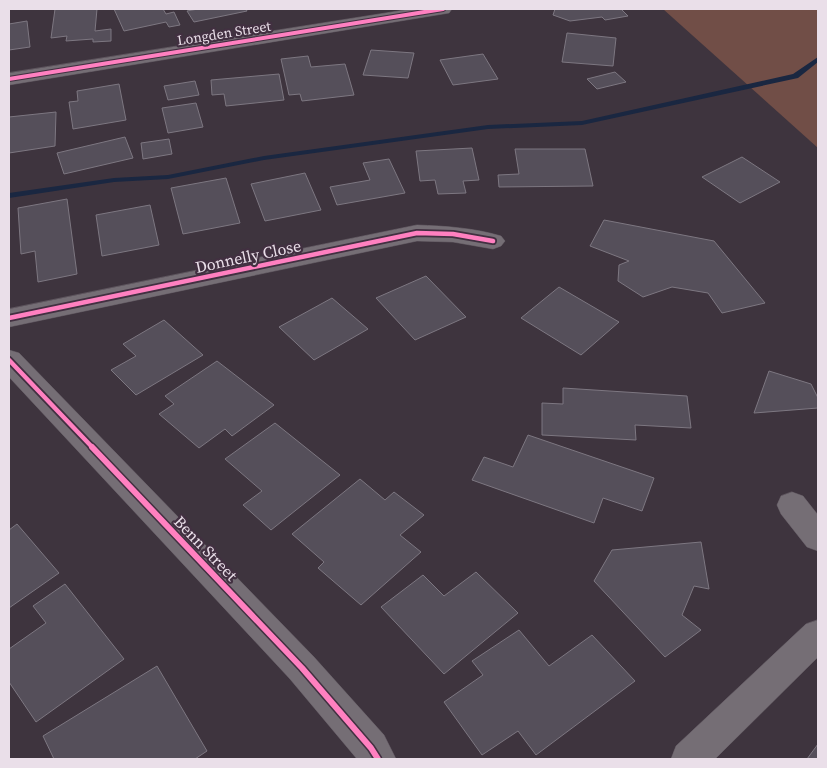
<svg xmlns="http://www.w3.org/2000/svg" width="827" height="768" font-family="'Source Serif 4',serif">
<rect width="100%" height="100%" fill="#3e343e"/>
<polygon fill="#714e47" points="663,9 818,9 818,148"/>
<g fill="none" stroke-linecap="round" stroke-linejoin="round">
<polygon fill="#1a2741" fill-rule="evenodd" points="818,57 818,62 798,78 582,125 488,129 264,160 168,179 114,182 9,198 9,193 114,178 168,175 264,156 488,125 582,121 793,74"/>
</g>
<g fill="#554f5a" stroke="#7d7781">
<polygon points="55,9 97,9 95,31 111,29 111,41 93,42 93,39 66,41 67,36 51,38"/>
<polygon points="114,9 163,9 166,14 174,12 180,25 169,27 166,22 124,31"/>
<polygon points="198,9 246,9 247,11 194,22 187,11"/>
<polygon points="555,9 621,9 628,16 605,20 602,17 570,21 553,15"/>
<polygon points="27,21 30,47 9,50 9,24"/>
<polygon points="567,33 616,38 613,66 562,62"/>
<polygon points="371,50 414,53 408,78 363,75"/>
<polygon points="483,54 498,79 453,85 440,60"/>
<polygon points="308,56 311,67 345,64 354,95 302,101 300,94 289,95 281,59"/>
<polygon points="615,72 626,82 597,89 587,79"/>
<polygon points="279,74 284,100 226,106 224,94 212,95 211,80"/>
<polygon points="195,81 199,95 168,100 164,86"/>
<polygon points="119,84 126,120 73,129 69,102 78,101 77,91"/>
<polygon points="196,103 203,127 168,133 162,108"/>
<polygon points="56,112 55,146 9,153 9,117"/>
<polygon points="125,137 133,158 64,174 57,153"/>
<polygon points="169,139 172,154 143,159 141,143"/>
<polygon points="472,148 479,180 463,181 466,193 438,194 435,180 420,181 416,151"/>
<polygon points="515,149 585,149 593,186 499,187 498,175 519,174"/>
<polygon points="742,157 780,182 740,203 702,177"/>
<polygon points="389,159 405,193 337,205 330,187 370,180 363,163"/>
<polygon points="305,173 321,210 265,221 251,184"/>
<polygon points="226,178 240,223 183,234 171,188"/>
<polygon points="67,199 77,274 38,282 35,251 21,254 18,208"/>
<polygon points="150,205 159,245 102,256 96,215"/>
<polygon points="604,220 714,241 765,303 722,313 708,293 672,287 643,297 618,281 619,265 629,261 590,246"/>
<polygon points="426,276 466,317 415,340 376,298"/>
<polygon points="559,287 619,322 581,355 521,318"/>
<polygon points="332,298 368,329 314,360 279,327"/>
<polygon points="164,320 203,355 136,395 111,370 136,356 123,344"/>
<polygon points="217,361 274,405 232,436 225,429 199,448 159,414 174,404 165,396"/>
<polygon points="769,371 811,384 818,398 818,408 754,413"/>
<polygon points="563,388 687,396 691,428 635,425 636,440 542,435 542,403 563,404"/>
<polygon points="275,423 340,475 271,530 243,505 262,491 225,459"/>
<polygon points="528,435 654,478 642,511 603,498 594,523 472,480 484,457 513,467"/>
<polygon points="360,479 385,500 394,492 424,515 400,535 421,552 361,605 318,568 324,562 292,534"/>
<polygon points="17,524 59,573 9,608 9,530"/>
<polygon points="701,542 709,589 694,586 682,615 701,630 665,657 594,581 612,550"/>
<polygon points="476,572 518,613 444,674 381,607 423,575 444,596"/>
<polygon points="65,584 124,659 36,722 9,682 9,649 46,623 33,606"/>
<polygon points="519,630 549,666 592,635 635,681 536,755 518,731 482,755 444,702 483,675 472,661"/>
<polygon points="157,666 207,751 195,759 54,759 43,736"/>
<polygon points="818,744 818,759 807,759"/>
</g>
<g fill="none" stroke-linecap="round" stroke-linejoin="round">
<defs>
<g id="minor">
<polygon points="411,9 452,9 449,13 443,14 9,85 9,73"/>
<path d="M417,225C446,226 474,228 501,236L505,241L501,246L493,249L453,242L417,241L9,327V309Z"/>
<polygon points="9,350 19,353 314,657 384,735 396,759 357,759 290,679 9,377"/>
<polygon points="792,492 803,496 818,515 818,551 807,547 781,514 777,505 781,496"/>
<polygon points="818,620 818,657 715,759 671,759 676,746 806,624"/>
</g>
</defs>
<use href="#minor" stroke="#5c535c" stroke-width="1"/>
<use href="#minor" fill="#756e75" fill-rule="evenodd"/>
<defs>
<polyline id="cycleway-far2" points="9,79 443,9"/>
<g id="cycleway-far1">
<polyline points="9,318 417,233 453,234 493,241"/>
<polyline points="9,360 93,448"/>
</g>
<polyline id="cycleway" points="92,447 302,668 371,748 378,759"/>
</defs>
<use href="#cycleway-far2" stroke="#423041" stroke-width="6"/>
<use href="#cycleway-far1" stroke="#423041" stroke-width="8"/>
<use href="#cycleway" stroke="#423041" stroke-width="9"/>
<use href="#cycleway-far2" stroke="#ff80c0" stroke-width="4"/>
<use href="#cycleway-far1" stroke="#ff80c0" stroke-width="4.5"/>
<use href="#cycleway" stroke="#ff80c0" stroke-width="6"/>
</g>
<g text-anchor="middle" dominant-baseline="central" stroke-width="4.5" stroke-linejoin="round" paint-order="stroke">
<g font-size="14" fill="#eadfe9" stroke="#423041">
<text transform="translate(224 33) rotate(-9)">Longden Street</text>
</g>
<g font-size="16" fill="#eadfe9" stroke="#423041">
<text transform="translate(248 256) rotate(-12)">Donnelly Close</text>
<text transform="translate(206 548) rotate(46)">Benn Street</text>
</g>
</g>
<rect width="827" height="768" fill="none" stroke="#eadfe9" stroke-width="20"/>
</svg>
